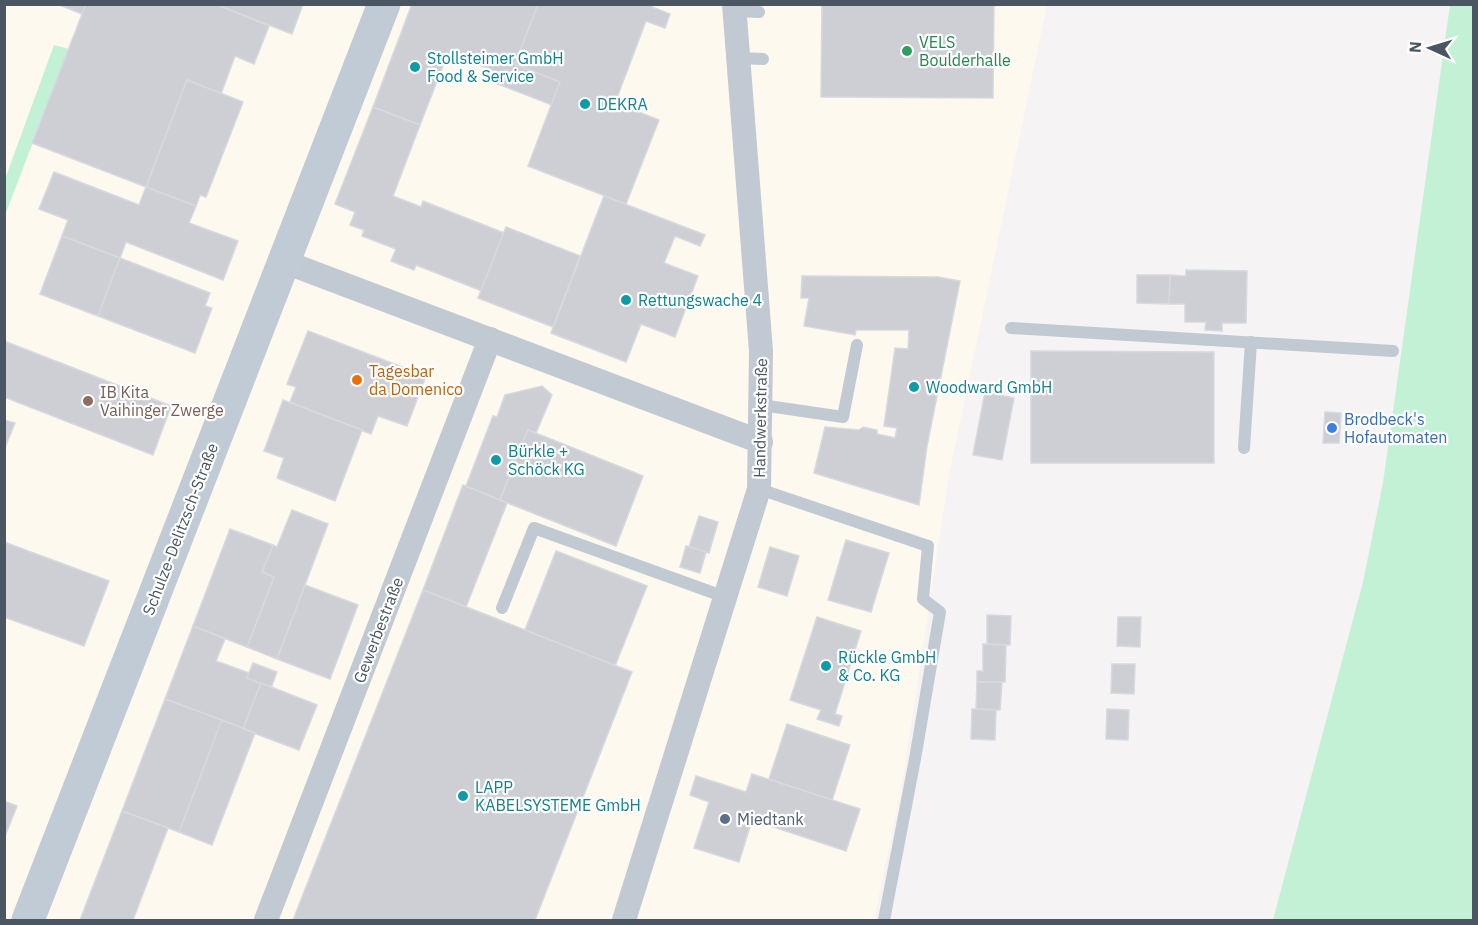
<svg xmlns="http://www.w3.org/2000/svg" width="1478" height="925" font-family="'IBM Plex Sans',sans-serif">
<rect width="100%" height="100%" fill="#f5f3f3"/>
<polygon fill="#fdf9ef" points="5,5 1047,5 949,475 902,785 874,920 5,920"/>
<g fill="#c3f1d5">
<polygon points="1450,5 1474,5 1473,920 1273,920 1363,582 1383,483"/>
<polygon points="54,45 69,49 5,215 5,179"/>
</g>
<g fill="#cdcfd5" stroke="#d7d9de" stroke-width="1.5">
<polygon points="57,4 86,4 82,14"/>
<polygon points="86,4 215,4 269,26 254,64 235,56 221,94 187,80 146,187 32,143"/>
<polygon points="215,4 303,4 292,34"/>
<polygon points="412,4 538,4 515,64 560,82 552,105 490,81 494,71 448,53 420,125 373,107"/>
<polygon points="538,4 653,4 652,7 670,14 665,28 646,21 615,103 659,120 626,204 528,166 560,82 515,64"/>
<polygon points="822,4 994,4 993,98 821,97"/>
<polygon points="187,80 243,102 206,197 200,195 196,206 146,187"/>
<polygon points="373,107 420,125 393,196 421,207 423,201 504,233 482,291 416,265 414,270 391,261 396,249 362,236 364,230 350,225 355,212 335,204"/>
<polygon points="54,172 139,205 146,187 196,206 189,223 238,241 223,280 126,242 120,258 62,236 68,220 39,209"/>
<polygon points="604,196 705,235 700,246 675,236 664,263 698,276 675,337 641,324 626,362 551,333"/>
<polygon points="506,227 580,256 553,327 478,298"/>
<polygon points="62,236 120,258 98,316 40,294"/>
<polygon points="120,258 210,293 205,306 212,308 195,353 98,316"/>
<polygon points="1186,270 1247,271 1246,323 1222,323 1222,331 1205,330 1206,322 1185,322 1185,304 1169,304 1170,275 1186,276"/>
<polygon points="1137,275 1170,275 1169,304 1137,303"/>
<polygon points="802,276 938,277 960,281 927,446 919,505 814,473 825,427 859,430 863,427 877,430 877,434 895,438 897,428 884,426 895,348 908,349 909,330 856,330 855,335 804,326 809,298 801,298"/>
<polygon points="308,331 426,376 407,426 378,416 371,434 290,402 296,387 287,384"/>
<polygon points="4,341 171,406 153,455 4,397"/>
<polygon points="1031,351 1214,352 1214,463 1031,463"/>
<polygon points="542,386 552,395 536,433 528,430 500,500 466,486 493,416 497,417 505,395"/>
<polygon points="985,392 1014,398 1002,460 973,455"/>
<polygon points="283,400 362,430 335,501 277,478 284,458 264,451"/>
<polygon points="1325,412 1341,413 1339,443 1323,443"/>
<polygon points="4,420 15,423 4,450"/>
<polygon points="528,430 643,476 616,546 500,500"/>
<polygon points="463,485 507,503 466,607 423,590"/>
<polygon points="292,510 328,524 277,659 247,647 274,577 262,572 273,545 277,547"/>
<polygon points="699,516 718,522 709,553 689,547"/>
<polygon points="230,529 273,545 262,572 274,577 247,647 193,626"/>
<polygon points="846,540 889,553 871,612 828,600"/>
<polygon points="4,542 109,581 84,646 4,617"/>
<polygon points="686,546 706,552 700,573 680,567"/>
<polygon points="770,547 799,556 787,596 758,587"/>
<polygon points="556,551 647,586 615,666 525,630"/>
<polygon points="305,585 358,605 330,679 277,659"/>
<polygon points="423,590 632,672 535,920 293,920"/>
<polygon points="987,615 1011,616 1010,645 987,644"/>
<polygon points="817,617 861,631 835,714 842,716 839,726 817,719 821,710 790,700"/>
<polygon points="1118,617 1141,617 1140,647 1117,646"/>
<polygon points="193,626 225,639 216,661 249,673 247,678 261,683 243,729 165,699"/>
<polygon points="983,644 1006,645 1005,682 977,682 977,671 983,671"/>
<polygon points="253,663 277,672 271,688 247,678"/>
<polygon points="1112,664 1135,664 1134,694 1111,693"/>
<polygon points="977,682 1002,682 1000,710 976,709"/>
<polygon points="261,683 317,705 299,750 243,729"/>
<polygon points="165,699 222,720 179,832 122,811"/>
<polygon points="972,709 996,710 995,740 971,739"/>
<polygon points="1107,709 1129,710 1128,740 1106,739"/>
<polygon points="222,720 255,733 212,845 179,832"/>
<polygon points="787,724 850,745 832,800 769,779"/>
<polygon points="752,774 860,809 846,851 752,820 739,862 694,848 709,802 690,795 696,776 746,792"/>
<polygon points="4,801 17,806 4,839"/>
<polygon points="122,811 168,828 133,920 80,920"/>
</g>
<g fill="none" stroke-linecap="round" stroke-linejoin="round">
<g stroke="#c1cad2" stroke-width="12">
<polyline points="735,11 759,12"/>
<polyline points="739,58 763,59"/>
<polyline points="1011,328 1393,351"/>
<polyline points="761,405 843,417 857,345"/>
<polyline points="1244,448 1251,342"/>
<polyline points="759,489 928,546 923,599 940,612 915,759 884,920"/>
<polyline points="502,608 534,528 725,597"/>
</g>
<g stroke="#c1cad2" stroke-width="24">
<polyline points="285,262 761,442"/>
<polyline points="266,920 490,339"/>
<polyline points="624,920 759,489 761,351 734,4"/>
</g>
<polyline stroke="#c1cbd6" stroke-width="33" points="28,920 384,4"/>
</g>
<circle fill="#2e9e5b" stroke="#fff" stroke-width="2" cx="907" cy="51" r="6"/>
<g fill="#0f9aa8" stroke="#fff" stroke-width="2">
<circle cx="415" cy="67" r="6"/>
<circle cx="585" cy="104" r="6"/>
<circle cx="626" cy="300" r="6"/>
<circle cx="914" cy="387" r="6"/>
<circle cx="496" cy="460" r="6"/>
<circle cx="826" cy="666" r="6"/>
<circle cx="463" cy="796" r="6"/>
</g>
<circle fill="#e8710a" stroke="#fff" stroke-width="2" cx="357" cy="380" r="6"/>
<circle fill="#8d6e63" stroke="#fff" stroke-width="2" cx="88" cy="401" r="6"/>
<circle fill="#3f7fe0" stroke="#fff" stroke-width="2" cx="1332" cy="428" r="6"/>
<circle fill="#5c6f8a" stroke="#fff" stroke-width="2" cx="725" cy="819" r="6"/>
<g text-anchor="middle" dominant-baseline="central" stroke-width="4.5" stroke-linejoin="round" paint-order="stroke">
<g font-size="16" fill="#27864d" stroke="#fff" text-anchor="start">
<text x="919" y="42">VELS<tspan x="919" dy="18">Boulderhalle</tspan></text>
</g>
<g font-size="16" fill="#0d838f" stroke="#fff" text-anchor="start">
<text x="427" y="58">Stollsteimer GmbH<tspan x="427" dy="18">Food &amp; Service</tspan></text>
<text x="597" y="104">DEKRA</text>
<text x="638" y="300">Rettungswache 4</text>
<text x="926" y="387">Woodward GmbH</text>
<text x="508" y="451">Bürkle +<tspan x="508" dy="18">Schöck KG</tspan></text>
<text x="838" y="657">Rückle GmbH<tspan x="838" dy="18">&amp; Co. KG</tspan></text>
<text x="475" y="787">LAPP<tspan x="475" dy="18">KABELSYSTEME GmbH</tspan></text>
</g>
<g font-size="16" fill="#c56008" stroke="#fff" text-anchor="start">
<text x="369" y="371">Tagesbar<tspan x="369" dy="18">da Domenico</tspan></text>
</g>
<g font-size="16" fill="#785e54" stroke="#fff" text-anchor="start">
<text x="100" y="392">IB Kita<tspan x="100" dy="18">Vaihinger Zwerge</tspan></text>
</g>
<g font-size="16" fill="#4a5661" stroke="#fff">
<text transform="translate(760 418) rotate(-89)">Handwerkstraße</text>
<text transform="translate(180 529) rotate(-69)">Schulze-Delitzsch-Straße</text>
<text transform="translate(378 630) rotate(-69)">Gewerbestraße</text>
</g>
<g font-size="16" fill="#366cbe" stroke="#fff" text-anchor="start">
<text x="1344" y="419">Brodbeck's<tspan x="1344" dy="18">Hofautomaten</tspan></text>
</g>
<g font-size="16" fill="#4e5e75" stroke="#fff" text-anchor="start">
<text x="737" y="819">Miedtank</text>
</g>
</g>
<rect width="1478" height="925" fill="none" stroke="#4a5661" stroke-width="12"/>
<g transform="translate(1430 48) rotate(274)" stroke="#ffffff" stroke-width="4.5" paint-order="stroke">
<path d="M0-4.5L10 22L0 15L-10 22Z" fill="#4a5661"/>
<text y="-9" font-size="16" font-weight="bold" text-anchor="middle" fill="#4a5661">N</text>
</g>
</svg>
